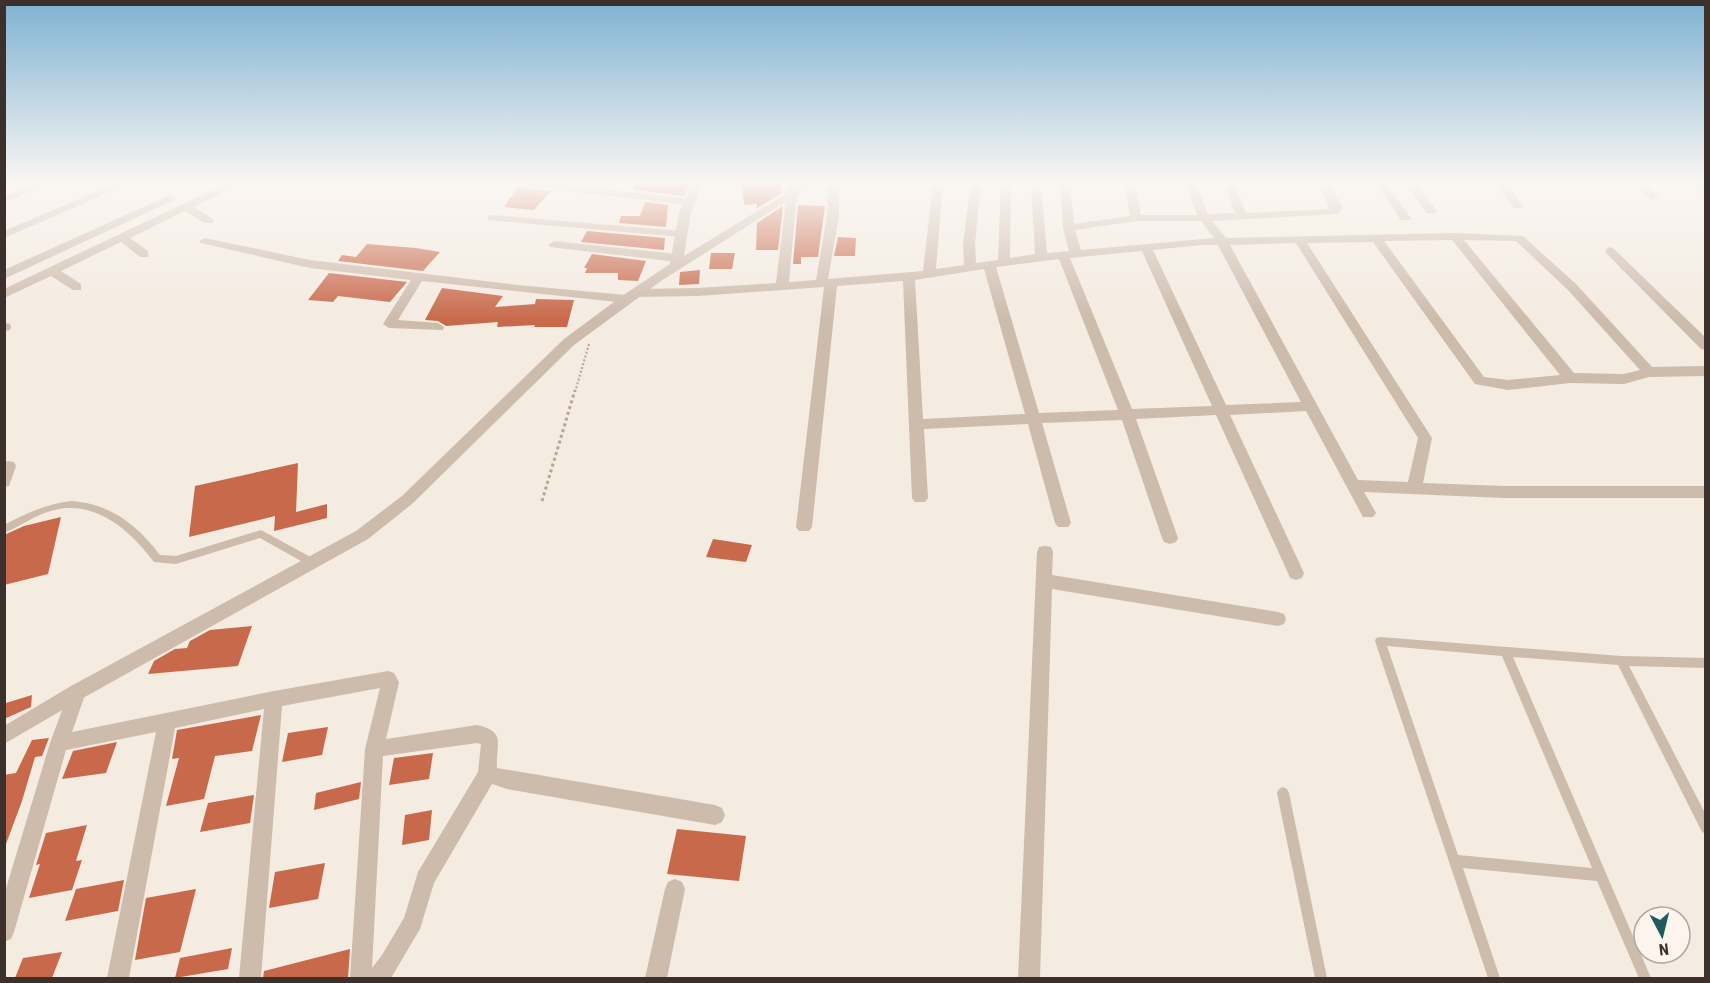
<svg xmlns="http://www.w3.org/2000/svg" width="1710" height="983" font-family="'Roboto Condensed',sans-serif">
<rect width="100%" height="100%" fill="#f4ebe1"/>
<g fill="#c8694b">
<polygon points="634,183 691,183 684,196 634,190"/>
<polygon points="781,183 782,193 757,208 757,204 744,205 742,184"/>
<polygon points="519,185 525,188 551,191 534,210 504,207"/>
<polygon points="645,202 668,205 666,227 619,223 621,216 640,216"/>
<polygon points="798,205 825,206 818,257 801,257 801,264 793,264"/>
<polygon points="783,206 778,250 756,250 757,223"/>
<polygon points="587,231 665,238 664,250 581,242"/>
<polygon points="838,237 856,238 855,256 834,256"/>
<polygon points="367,244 416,248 440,252 423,271 338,261 342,255 356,257"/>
<polygon points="711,253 735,253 732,269 709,269"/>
<polygon points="592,254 646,261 638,281 618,280 618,273 585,273 587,268 584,268"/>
<polygon points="700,270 699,284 679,285 680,272"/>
<polygon points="329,273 407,282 390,302 338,296 333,302 308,300"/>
<polygon points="442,288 503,296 495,307 535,304 536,299 574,300 567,327 534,327 535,325 497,327 498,322 446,326 438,321 425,320"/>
<polygon points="298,463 296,512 327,504 327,518 274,531 275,516 189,537 195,486"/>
<polygon points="61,517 48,574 4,585 4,535 24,526"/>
<polygon points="713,539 752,545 746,562 706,557"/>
<polygon points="252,626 238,666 148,674 154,661 175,649 187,648 190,641 210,630"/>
<polygon points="32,695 31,707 4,719 6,703"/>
<polygon points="261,715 252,751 215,756 204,799 166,806 179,758 172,759 177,730"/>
<polygon points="328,727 322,755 282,762 288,733"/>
<polygon points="49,738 42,756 35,757 22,801 6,844 4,844 4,775 16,773 32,740"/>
<polygon points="117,742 106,773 62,779 73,751"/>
<polygon points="433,753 429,779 389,785 394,758"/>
<polygon points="361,782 359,799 314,810 316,793"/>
<polygon points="254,795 250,823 200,832 208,803"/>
<polygon points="432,810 429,840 402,845 405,815"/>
<polygon points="87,825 76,861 82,860 72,890 29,898 40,864 36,865 46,833"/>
<polygon points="677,829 746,836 739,881 667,874"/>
<polygon points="325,863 318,899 269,908 275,872"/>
<polygon points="124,880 118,911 65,921 76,889"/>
<polygon points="196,889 180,952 135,960 146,898"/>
<polygon points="232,948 228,969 175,978 180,958"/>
<polygon points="350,949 348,978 263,978 264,971"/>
<polygon points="62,952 52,978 15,978 23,958"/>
</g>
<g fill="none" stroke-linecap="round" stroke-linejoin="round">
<polyline stroke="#b9a596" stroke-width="2" stroke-dasharray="2 2" stroke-linecap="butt" points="575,392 589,344"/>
<polyline stroke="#b9a596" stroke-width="3" stroke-dasharray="3 3" stroke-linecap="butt" points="542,501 575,390"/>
<g fill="#cdbbac" fill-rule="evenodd">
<path d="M71,501C111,504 136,524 160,555L176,556L261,530L316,560L318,563L316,566L313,567L310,566L260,538L176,564L154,562C130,530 94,498 51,511C35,515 21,526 4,533V525C27,513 46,504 71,501Z"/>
<path d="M1380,637L1621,656L1706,658V668L1629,666L1706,815V834L1702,832L1618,665L1513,657L1651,978H1639L1597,881L1463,868L1500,978H1488L1375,641L1376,638ZM1387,646L1502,656L1592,868L1458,855Z"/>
<polygon points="1283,787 1287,789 1289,793 1327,978 1315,978 1277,793 1279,789"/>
</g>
<g fill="#cdbbac" fill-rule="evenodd">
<polygon points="37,183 51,183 4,203 4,196"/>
<polygon points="116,183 130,183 4,238 4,231"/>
<polygon points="227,183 240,183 194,207 213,219 213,223 205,223 185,211 130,238 148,251 148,257 140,257 121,242 61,271 81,284 81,290 73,290 51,276 4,298 4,289"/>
<polygon points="520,183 552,183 690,199 696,202 690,205 525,186"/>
<path d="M788,183H798L789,282L816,280L827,216L829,183H839V216L828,279L923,271L933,183H943L936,269L964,265L963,244L971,183H981L975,244L976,263L998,260L1001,183H1011L1010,258L1035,254L1031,183H1041L1047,253L1069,251L1063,228L1060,183H1070L1074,224L1130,216L1125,183H1135L1141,215H1197L1185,183H1195L1208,214L1235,213L1224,183H1234L1246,213L1330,209L1318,183H1328L1342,206V210L1337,214L1212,221L1226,238L1455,233L1523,236L1576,284L1652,367L1706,366V376L1649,377L1624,384L1570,383L1508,390L1475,384L1373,242L1307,243L1432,438L1423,483L1504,486H1706V498H1504L1364,492L1376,513L1373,517H1363L1306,411L1230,415L1304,573L1302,578L1296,580L1290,578L1288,573L1216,415L1136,419L1178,538L1176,542L1170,544L1164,542L1162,538L1122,420L1042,423L1071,523L1068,527H1058L1055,523L1028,424L924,429L928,498L925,502H915L912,498L903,281L837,286L812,527L809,531H799L796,527L824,287L698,296L635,297L629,293L635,289L698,288L776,283ZM1136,221H1201L1214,238L1081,250L1075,230ZM1452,240L1560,375L1508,380L1484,377L1384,241ZM1464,240L1516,241L1568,290L1640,370L1624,374L1574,373ZM1296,243L1418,438L1408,482L1358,480L1230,245ZM1202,245H1218L1301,402L1226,405L1153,250ZM1142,251L1212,406L1132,409L1070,258ZM1059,259L1118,410L1039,413L996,267ZM984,269L1025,414L923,419L915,280Z"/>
<polygon points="1375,183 1385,183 1411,218 1409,220 1401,220"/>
<polygon points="1405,183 1415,183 1437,211 1435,213 1427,213"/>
<polygon points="1494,183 1505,183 1524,206 1522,208 1514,208"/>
<polygon points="1633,183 1644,183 1659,197 1653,200 1649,199"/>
<polygon points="1691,183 1702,183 1706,186 1706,195"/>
<polygon points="170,195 176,198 174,200 4,279 4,270"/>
<polygon points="492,215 681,231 687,234 681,237 488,220 488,216"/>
<polygon points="205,238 310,260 518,285 626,295 632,299 626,303 422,281 398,320 438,323 444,327 443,330 389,328 383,324 411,280 310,268 201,243 199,241"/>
<polygon points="554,241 677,254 683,258 677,262 550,247 548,245"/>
<polygon points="1610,247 1614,249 1706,338 1706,350 1701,349 1606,253 1606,249"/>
<polygon points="4,323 10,324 11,327 10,330 4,331"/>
<polygon points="9,461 14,462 16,466 9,486 4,487 4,462"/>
<polygon points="1045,546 1051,547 1053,552 1052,575 1278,612 1284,614 1286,619 1284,624 1278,626 1052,589 1040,978 1018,978 1037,552 1039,547"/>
<path d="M388,671L394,673L399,682L386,739L477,725C508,732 495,745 497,768L715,805L722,808L725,815L722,822L715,825L507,789L492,784L434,883L420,929L391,978H350L365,749L380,688L282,706L261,978H239L264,709L175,728L129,978H107L156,732L66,750L14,932L11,939L4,942V895L50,743L71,686L77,684L83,686L86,692L72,732L274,691ZM477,743L481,744L478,772L418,872L404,918L382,955L372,968L383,756Z"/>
<polygon points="675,879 682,882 685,889 667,978 645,978 665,889 668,882"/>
</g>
<polygon fill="#cdbbac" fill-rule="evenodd" points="693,183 703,183 691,212 684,256 803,183 815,183 661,281 574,345 412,504 368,539 83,698 4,744 4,726 71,686 356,531 402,496 564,339 622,296 670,264 679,212"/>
</g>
<linearGradient id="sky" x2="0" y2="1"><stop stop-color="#7eb2d2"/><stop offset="0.57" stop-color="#faf6f2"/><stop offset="1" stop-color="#faf6f2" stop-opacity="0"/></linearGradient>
<rect width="1710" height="320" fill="url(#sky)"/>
<rect width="1710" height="983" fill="none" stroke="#3b302b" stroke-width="12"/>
<g transform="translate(1662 935) rotate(173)"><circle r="28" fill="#fbf5ee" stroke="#aea6a0" stroke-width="1.5"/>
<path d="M0-4.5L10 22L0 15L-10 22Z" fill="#1f5a5e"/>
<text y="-9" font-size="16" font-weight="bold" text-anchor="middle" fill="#3b302b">N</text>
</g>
</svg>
